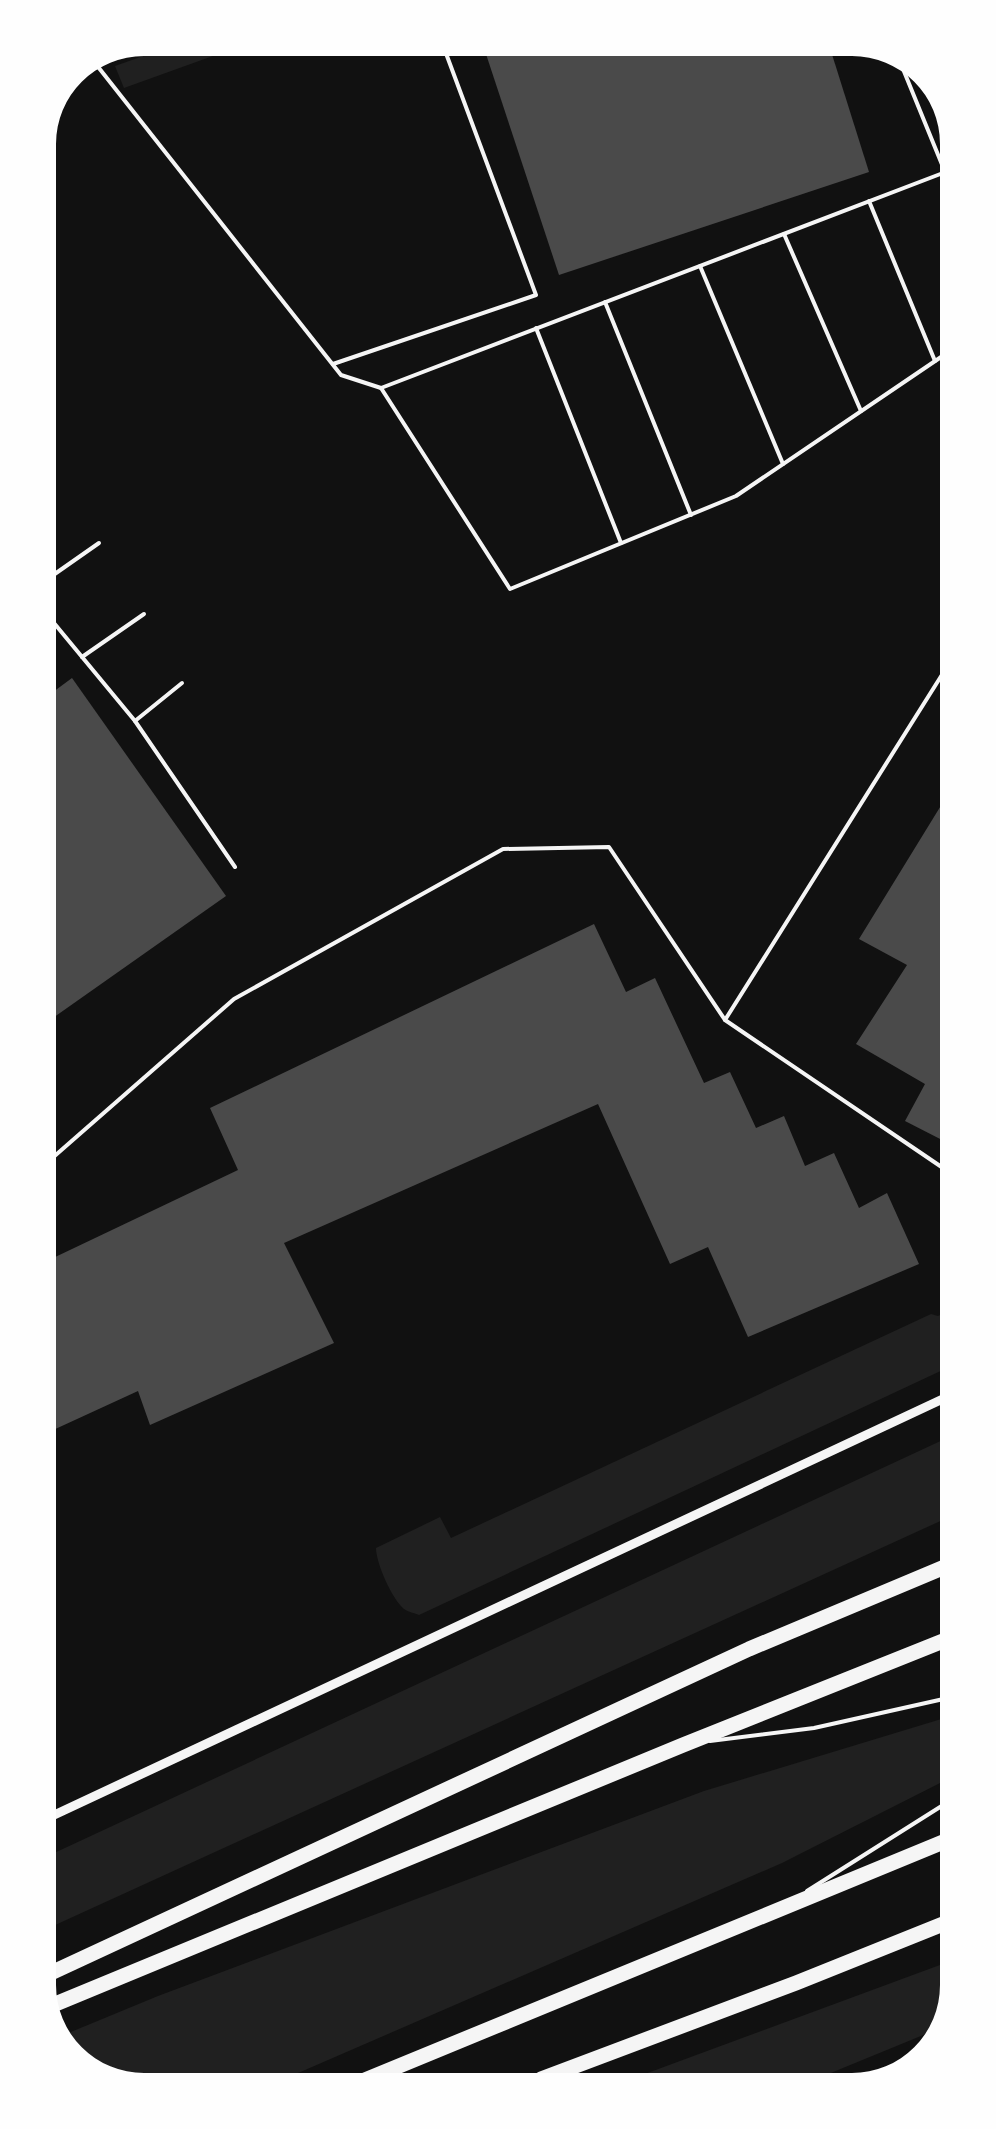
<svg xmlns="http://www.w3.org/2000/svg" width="996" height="2129" font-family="Quicksand,sans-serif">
<rect width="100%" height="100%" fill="#111"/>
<g fill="#202020">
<polygon points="166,48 235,48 124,88 115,66"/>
<path d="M947,1312V1368L419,1615C415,1613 408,1612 404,1609C392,1599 376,1563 376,1548L440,1517L451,1538L931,1314L938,1316Z"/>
<polygon points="947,1438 947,1518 53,1926 52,1854"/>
<polygon points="948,1717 948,1779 782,1863 282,2080 138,2081 86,2062 66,2034 158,1996 704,1791"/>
<polygon points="948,1962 948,1985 933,2031 821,2077 634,2078"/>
</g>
<g fill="#4a4a4a">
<polygon points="484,48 830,48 869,172 559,275"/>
<polygon points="72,678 226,896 50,1020 49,695"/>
<polygon points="945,799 946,1142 905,1121 925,1084 856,1044 907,965 859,939"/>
<polygon points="594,924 626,992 655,978 704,1083 730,1072 756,1128 784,1116 805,1166 834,1153 859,1208 887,1193 919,1264 748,1337 708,1247 670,1264 598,1104 284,1243 334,1343 150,1425 138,1391 51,1431 51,1259 238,1170 210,1108"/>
</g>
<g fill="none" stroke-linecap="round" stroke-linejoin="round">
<g stroke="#f5f5f5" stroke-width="4">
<polyline points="95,63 341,375 381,388"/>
<polyline points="901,64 943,167"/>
<polyline points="943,173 381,388 510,589 736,496 944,355"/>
<polyline points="869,201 935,361"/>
<polyline points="784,234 861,411"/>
<polyline points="700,266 783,464"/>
<polyline points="605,302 691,515"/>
<polyline points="536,328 621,543"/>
<polyline points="333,364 536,295 444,48"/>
<polyline points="49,485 52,483"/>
<polyline points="49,578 99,543"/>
<polyline points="49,617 135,721 182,683"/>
<polyline points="82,657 144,614"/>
<polyline points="945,670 725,1020 946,1170"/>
<polyline points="135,721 235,867"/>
<polyline points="50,1160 234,999 503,849 609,847 725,1020"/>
<polyline points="710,1741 814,1728 948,1698"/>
<polyline points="807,1891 948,1802"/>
</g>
<polyline stroke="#f5f5f5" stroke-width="9" points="52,1816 947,1397"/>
<g stroke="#f5f5f5" stroke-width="15">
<polyline points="53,1972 749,1649 947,1566"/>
<polyline points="53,2005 683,1745 948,1639"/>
<polyline points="541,2079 796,1983 948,1922"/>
<polyline points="365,2080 948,1840"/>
</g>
</g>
<path d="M0 0H996V2129H0ZM144 56H852A88 88 0 0 1 940 144V1985A88 88 0 0 1 852 2073H144A88 88 0 0 1 56 1985V144A88 88 0 0 1 144 56Z" fill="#fefefe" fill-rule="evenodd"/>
</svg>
